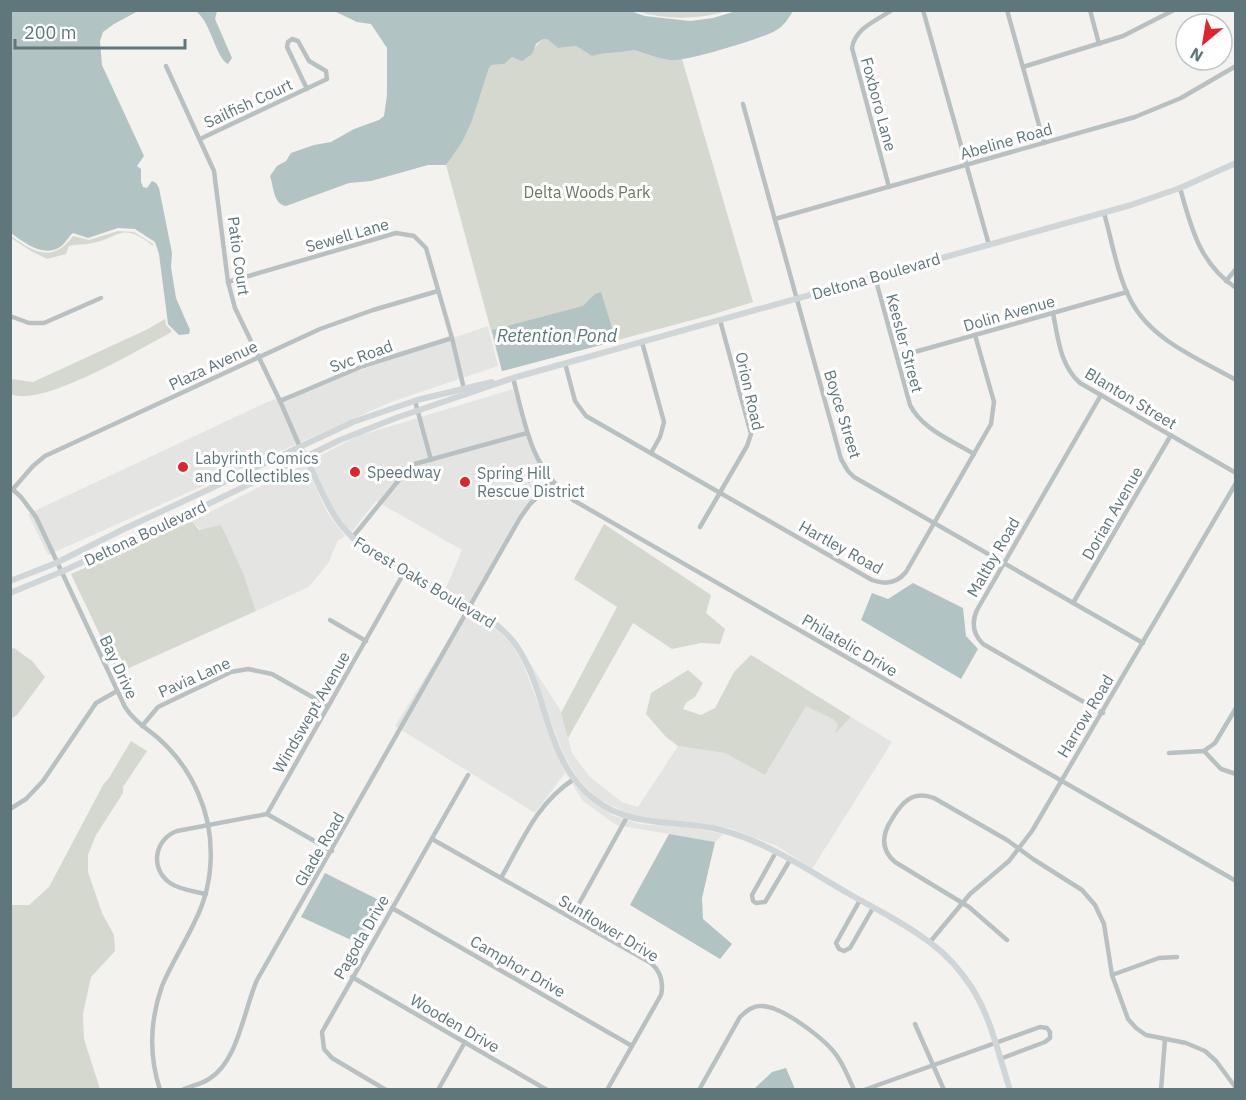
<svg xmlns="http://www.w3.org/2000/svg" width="1246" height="1100" font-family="'IBM Plex Sans',sans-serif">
<rect width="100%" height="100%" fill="#f4f2ef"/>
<g fill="#e4e4e3">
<polygon points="488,326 498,366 391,402 48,555 28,514 267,402"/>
<polygon points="513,389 535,449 553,489 537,496 520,514 473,603 478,609 445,590 462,550 376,501 351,533 332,509 310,461 358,436"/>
<polygon points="305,464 327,512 345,536 338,540 329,562 309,587 256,611 244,575 192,521"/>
<polygon points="467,610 498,630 513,646 523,664 564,770 573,784 593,803 614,816 640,824 693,828 723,834 715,842 616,825 583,801 565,773 535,813 395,726"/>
<polygon points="528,660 561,711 572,753 590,777 622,802 638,807 678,746 725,753 765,775 806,705 833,719 838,724 836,733 851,717 892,742 812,869 777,846 729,828 694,822 654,820 628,814 597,798 578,779 564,756"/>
</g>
<g fill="#d5d8ce">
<path d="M636,11V10L727,11C698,20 665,20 636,11Z"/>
<path d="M543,39H547L558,48L576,46L592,56C605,52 620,53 634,50C648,56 666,60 682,59L753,302L711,315L502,371L446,165L472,121L489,68L492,65L504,64L511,57L533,49Z"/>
<path d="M118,231L134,232L153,244V246C120,220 121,239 88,244C81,245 76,244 69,246L66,254L47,259L31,251L11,238V236C35,253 53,263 73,236L89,240Z"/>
<path d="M165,319L166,325L172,331L168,334C138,350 41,408 11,394V379L33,382L146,330Z"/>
<polygon points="192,521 199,530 221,525 244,575 256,611 118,673 71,574"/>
<polygon points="604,524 711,595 706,613 725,629 720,644 701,643 672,649 633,623 568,738 561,713 617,607 574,579"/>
<polygon points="14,648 32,661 45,677 17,715 11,719 11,649"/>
<polygon points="751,655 851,717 835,734 838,724 833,719 806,706 765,775 725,753 678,746 666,737 646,714 651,693 688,670 703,683 695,697 686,703 683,709 701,715 715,708 734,672"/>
<polygon points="131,741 147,751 123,787 123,793 96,835 88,855 88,872 102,913 114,935 115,951 91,977 83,1014 84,1039 100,1089 11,1089 11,905 29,905 49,887 103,785 109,778"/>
</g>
<g fill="#b1c3c3">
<path d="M11,10L138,11L114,24L103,32L100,41L102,65L144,156L137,166L141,169V182L143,187L147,188L152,181L156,183L159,188L172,253L171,267L176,298L190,330L189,334L179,335L168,324L159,254L155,242L135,229L118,228L88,238L73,233C68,237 66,243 60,247C44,258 23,242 11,233Z"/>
<path d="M627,10L645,16L690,21L713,18L736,11H793C788,19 784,26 775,31C760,39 685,62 670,60C658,58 645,54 634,50C620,53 605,52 592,56L576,46L558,48L547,39H543L536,44L532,54L522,61L512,57L504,64L492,65L489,68L472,121L462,142L446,165H428L371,181L349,183L286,206C273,204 274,187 270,176L277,166L286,161L291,153L314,145L331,142L354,129L379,120L384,116L387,95V48L371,24L357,22L334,11Z"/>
<path d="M196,11H217L215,19L232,58L228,64C215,57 212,24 196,11Z"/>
<polygon points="601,292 616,341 502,371 492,330 583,306 595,294"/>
<polygon points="913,583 963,608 966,636 978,649 961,679 861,620 872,593 888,599"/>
<polygon points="669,834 715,842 702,898 703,919 732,944 720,959 630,905"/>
<polygon points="325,873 381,901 360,944 301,917"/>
<polygon points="786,1068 795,1089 754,1089 772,1072"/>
</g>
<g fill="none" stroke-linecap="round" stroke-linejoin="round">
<g stroke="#b9c0c2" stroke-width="4.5">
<polyline points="923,10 989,245"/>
<polyline points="1007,10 1044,143"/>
<polyline points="1090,10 1099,44"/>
<polyline points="166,66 214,171 228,282 235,308 280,401 300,447"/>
<polyline points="1023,67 1123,36 1174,10"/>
<polyline points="743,104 841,459 848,471 854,477 1143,643"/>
<polyline points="200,139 327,79 326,71 309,61 298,41 292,39 288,42 287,47 307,89"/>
<path d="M889,187L852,48C855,28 876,21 892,10"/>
<path d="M1180,188C1191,228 1200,264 1236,288"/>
<path d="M1104,213C1112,241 1117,274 1131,301C1151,340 1199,359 1236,380"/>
<polyline points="775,219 1135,117 1181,98 1236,66"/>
<path d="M875,277L910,405C922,429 951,440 974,454"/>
<polyline points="1226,281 1236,269"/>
<polyline points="228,282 396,233 414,236 426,248 452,338 464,389"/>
<path d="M1053,313C1058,338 1060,365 1080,383L1236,473"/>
<polyline points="10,316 29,323 44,323 101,298"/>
<polyline points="642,342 664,422 660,437 651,453"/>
<polyline points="897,357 1127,292"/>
<path d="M565,363L575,401L586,416L872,580C885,585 897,583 906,572L991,424L994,402L975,335"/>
<path d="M513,378C526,426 530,468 573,500L1236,881"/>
<path d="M1101,395L977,610C971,623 973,634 983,644L1103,713"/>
<polyline points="280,401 363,366 452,338"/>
<polyline points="415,401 431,460"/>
<path d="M10,487L21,497L36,517L125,707C134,721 146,728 158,738C175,753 189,772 198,793C216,833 215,882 195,921C185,943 171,964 162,986C150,1020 149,1056 160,1090"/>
<polyline points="13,489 33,466 45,456 320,329 373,310 438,291"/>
<polyline points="700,527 747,446 751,434 720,320"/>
<polyline points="352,538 411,465 527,433"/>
<polyline points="1073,603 1171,435"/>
<polyline points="330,620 366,641"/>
<polyline points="142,726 158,707 231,672 248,669 272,674 328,706"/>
<polyline points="1204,751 1215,743 1236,708"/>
<polyline points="1169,753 1204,751 1221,769 1236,774"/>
<polyline points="10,809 26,799 43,781 96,703 117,691"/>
<polyline points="267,814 332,851"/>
<path d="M432,839L651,963C661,972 664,982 661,995L607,1090"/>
<polyline points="776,852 752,895 753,901 756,903 765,902 790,860"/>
<path d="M501,878C523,840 536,804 574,779"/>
<path d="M206,894C194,891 180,890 170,883C149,868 155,839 177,831L267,814L405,571"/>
<polyline points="860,900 836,943 839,949 844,951 850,948 873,908"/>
<polyline points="392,908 632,1046"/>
<polyline points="571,918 627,817"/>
<path d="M1007,940L969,907L895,862C880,849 882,834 892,819C902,802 913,790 934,798L1007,840L1033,859L1082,890L1095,905L1104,924L1112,975L1128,1019L1136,1028L1146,1035L1186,1043L1205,1051L1216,1061L1236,1088"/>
<polyline points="930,942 970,894 1009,861 1032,831 1236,483"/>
<polyline points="1112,975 1159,958 1177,957"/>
<polyline points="352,977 547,1090"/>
<polyline points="915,1024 944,1090"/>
<path d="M182,1090C191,1086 201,1084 209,1079C238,1062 244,1009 257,980L520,518L530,504L552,483"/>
<polyline points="386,1090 332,1058 324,1049 322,1032 468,775"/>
<polyline points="438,1090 465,1042"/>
<path d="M699,1090L740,1017C746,1011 752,1006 760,1006C780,1004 826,1040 837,1056C844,1066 849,1078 854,1090"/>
<polyline points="864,1090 1040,1027 1047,1028 1050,1032 1050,1038 1045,1042 1000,1059"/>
<polyline points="1161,1090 1165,1039"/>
</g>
<g stroke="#d0d6d8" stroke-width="6">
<path d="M300,447C321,484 327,520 364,547C390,562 416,577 443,592C468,607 498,620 516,645C549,693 545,763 595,800C633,829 678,819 721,830C768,842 809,871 851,895C878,910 908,925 932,944C948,956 961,971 972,988C991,1018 999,1056 1010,1090"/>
<polyline points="10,581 56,563 126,528 353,422 417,400 492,382"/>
<polyline points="10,593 61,572 198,509 340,440 396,418 513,378 1131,205 1180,188 1236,163"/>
</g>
</g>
<g fill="#e0232c" stroke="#fff" stroke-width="2">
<circle cx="183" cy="467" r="6"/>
<circle cx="355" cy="472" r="6"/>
<circle cx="465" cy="482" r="6"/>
</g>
<g text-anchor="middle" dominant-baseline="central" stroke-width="6" stroke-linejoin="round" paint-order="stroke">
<g font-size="16" fill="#5f767a" stroke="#fff">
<text transform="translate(248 103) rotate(-25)">Sailfish Court</text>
<text transform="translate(879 104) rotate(75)">Foxboro Lane</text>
<text transform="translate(1006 141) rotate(-16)">Abeline Road</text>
<text transform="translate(347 235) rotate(-16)">Sewell Lane</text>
<text transform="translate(239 256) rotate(82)">Patio Court</text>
<text transform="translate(876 276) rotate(-16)">Deltona Boulevard</text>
<text transform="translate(1009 313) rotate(-16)">Dolin Avenue</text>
<text transform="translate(905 343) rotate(75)">Keesler Street</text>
<text transform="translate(361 356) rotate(-20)">Svc Road</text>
<text transform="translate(213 365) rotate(-25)">Plaza Avenue</text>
<text transform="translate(750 391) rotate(77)">Orion Road</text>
<text transform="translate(1131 398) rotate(31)">Blanton Street</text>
<text transform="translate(843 414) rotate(73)">Boyce Street</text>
<text transform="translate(1112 513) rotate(-60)">Dorian Avenue</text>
<text transform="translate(145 533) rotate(-25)">Deltona Boulevard</text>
<text transform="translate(841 547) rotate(29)">Hartley Road</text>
<text transform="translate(993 557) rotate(-60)">Maltby Road</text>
<text transform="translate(425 582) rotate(31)">Forest Oaks Boulevard</text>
<text transform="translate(850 645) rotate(30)">Philatelic Drive</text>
<text transform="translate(119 667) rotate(65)">Bay Drive</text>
<text transform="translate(194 677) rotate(-24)">Pavia Lane</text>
<text transform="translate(311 712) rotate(-60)">Windswept Avenue</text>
<text transform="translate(1085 716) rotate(-59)">Harrow Road</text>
<text transform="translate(319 849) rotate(-60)">Glade Road</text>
<text transform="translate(609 928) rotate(31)">Sunflower Drive</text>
<text transform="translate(361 937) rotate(-60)">Pagoda Drive</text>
<text transform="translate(518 966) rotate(30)">Camphor Drive</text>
<text transform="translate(455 1023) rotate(30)">Wooden Drive</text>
</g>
<g font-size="16" fill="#6c7761" stroke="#fff">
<text x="587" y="192">Delta Woods Park</text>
</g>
<g font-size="16" fill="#5f767a" stroke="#fff" text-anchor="start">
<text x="195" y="458">Labyrinth Comics<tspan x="195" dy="18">and Collectibles</tspan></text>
<text x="367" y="472">Speedway</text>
<text x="477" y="473">Spring Hill<tspan x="477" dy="18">Rescue District</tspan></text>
</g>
<g font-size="18" font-style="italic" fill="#5a7777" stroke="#fff">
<text x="557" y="335">Retention Pond</text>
</g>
</g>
<rect width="1246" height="1100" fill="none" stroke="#5f767a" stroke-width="24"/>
<g transform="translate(1204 42) rotate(210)"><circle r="28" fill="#ffffff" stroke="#bfc8ca" stroke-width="1.5"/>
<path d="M0-4.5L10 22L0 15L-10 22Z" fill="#e0232c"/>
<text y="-9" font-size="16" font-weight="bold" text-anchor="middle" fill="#5f767a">N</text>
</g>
<path d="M15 39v9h170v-9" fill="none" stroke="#5f767a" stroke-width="3"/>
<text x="24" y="39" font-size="18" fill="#5f767a" stroke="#ffffff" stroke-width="4.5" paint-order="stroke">200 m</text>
</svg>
